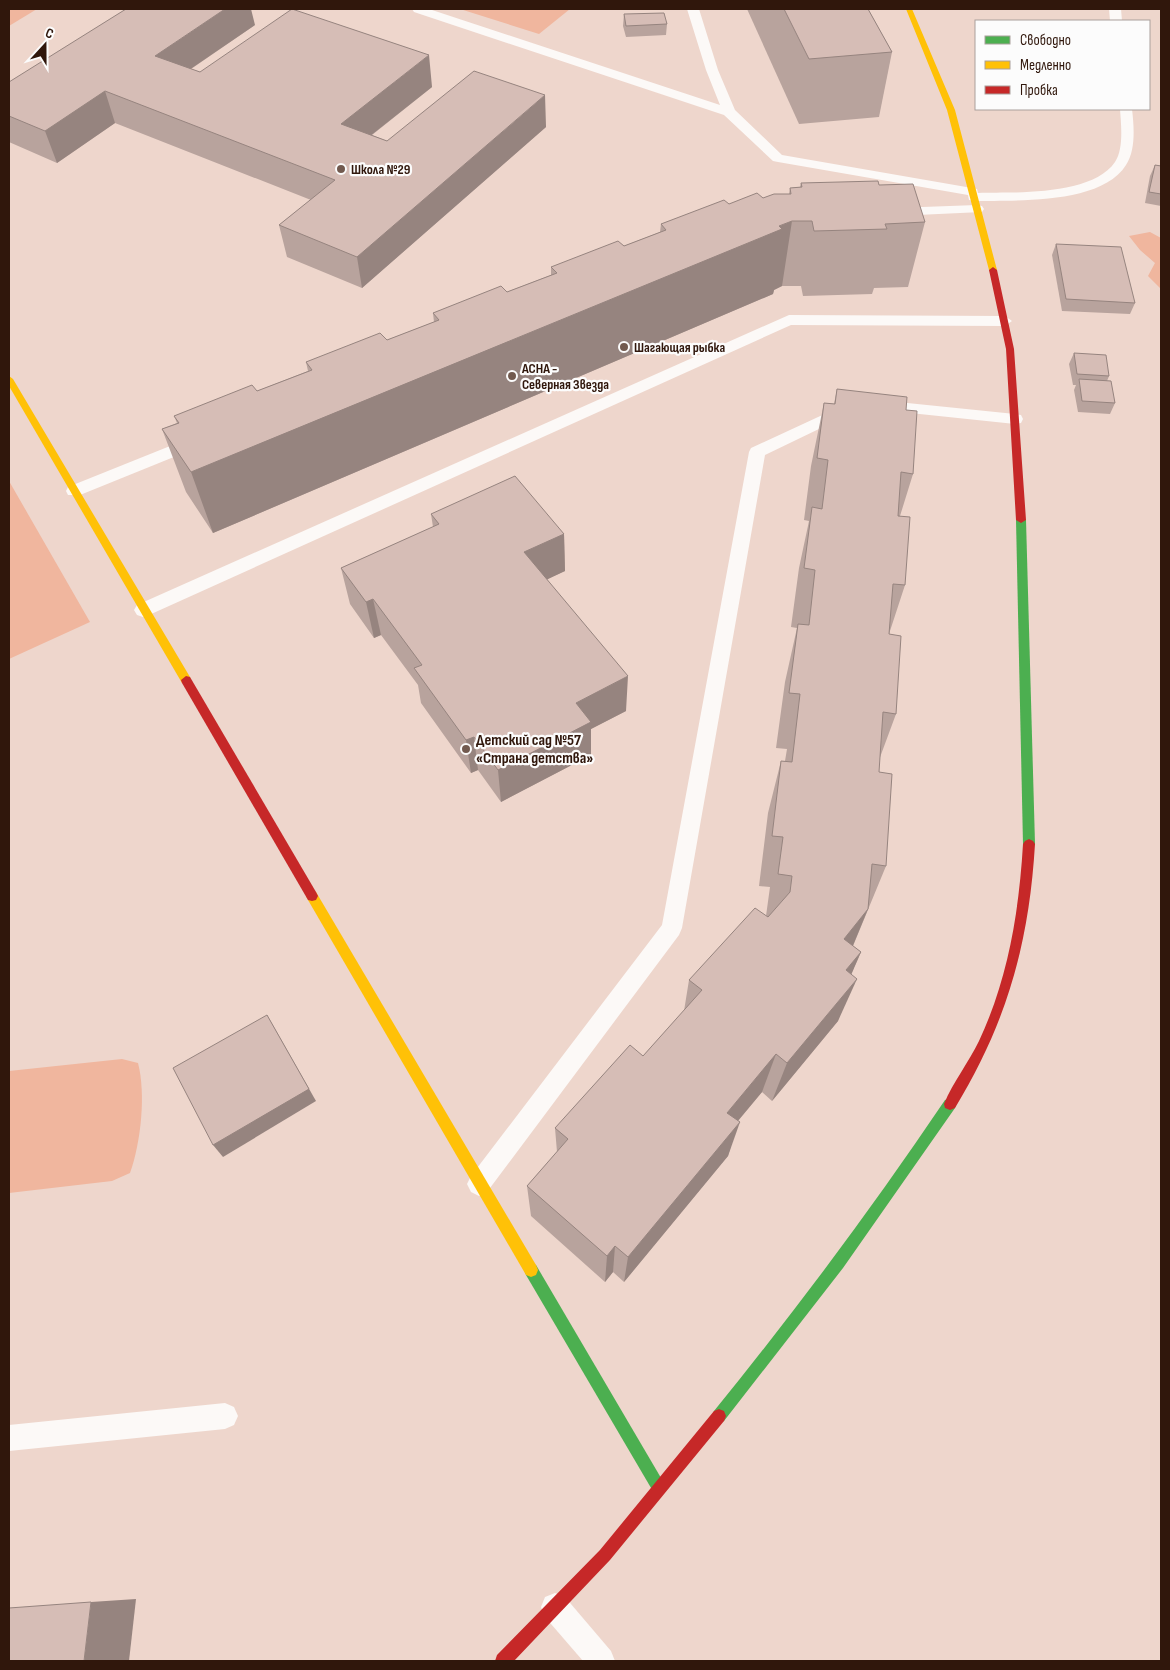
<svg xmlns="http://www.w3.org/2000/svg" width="1170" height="1670" font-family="'Sofia Sans Condensed',sans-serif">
<rect width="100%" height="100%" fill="#eed6cc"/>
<g fill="#f0b69e">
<polygon points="9,9 37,9 9,26"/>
<polygon points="460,9 570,9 539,34"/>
<polygon points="1150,232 1161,238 1161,289 1148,276 1155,263 1140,250 1129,236"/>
<polygon points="9,481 90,622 9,659"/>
<path d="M122,1059L138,1063C146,1094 141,1142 130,1173L112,1181L9,1193V1071Z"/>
</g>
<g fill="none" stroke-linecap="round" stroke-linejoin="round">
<g fill="#fcf9f7" fill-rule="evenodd">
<path d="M412,9H429L720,105L706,70L687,9H699L718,70L735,110L782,155L972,188L977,189L978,193C1015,192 1092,196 1115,162C1124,149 1121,124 1120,109H1132C1134,126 1136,150 1126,165C1101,205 1015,200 974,201L969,200L968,195L778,162L773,161L724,115L414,12Z"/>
<polygon points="1109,9 1121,9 1122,21 1110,21"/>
<polygon points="977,205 982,206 984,209 982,212 895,216 888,212 895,208"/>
<polygon points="789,315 1005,316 1012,321 1005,326 791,325 149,615 143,617 137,615 134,610 137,605"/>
<polygon points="878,400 1015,414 1021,415 1023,419 1021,423 1015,424 872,409 870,405 872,401"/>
<polygon points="844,405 850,406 852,410 850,414 765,455 682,928 679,935 487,1192 479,1196 471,1192 467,1184 471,1176 662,925 749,452 751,448"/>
<polygon points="195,436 201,438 203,442 201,446 80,495 68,495 66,491 68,487"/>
<polygon points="225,1403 234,1407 238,1416 234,1425 225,1429 9,1451 9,1425"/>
<polygon points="555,1593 565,1597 611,1651 615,1661 583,1661 545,1617 541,1607 545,1597"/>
</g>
<g fill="#4caf50" fill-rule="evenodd">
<polygon points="1021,517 1026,520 1035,844 1033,847 1029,849 1025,847 1023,844 1016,520"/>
<path d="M950,1098L955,1100L956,1104L955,1108L843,1268L724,1421L719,1423L714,1421L712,1416L714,1411C796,1310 873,1207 945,1100Z"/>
<polygon points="531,1263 536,1265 664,1483 666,1488 664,1493 659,1495 654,1493 526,1275 524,1270 526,1265"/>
</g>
<g fill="#ffc107" fill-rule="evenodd">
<polygon points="906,9 912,9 955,110 997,270 996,272 990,272 989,270 947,110"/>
<polygon points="9,376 13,379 190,677 191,680 190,683 182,683 9,386"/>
<polygon points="312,891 316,892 536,1265 538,1270 536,1275 531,1277 526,1275 308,900 306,896 308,892"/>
</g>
<g fill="#c62828" fill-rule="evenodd">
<polygon points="993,267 997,270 1014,349 1026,520 1021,523 1016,520 1006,349 989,270"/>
<polygon points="186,676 190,677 316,892 318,896 316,900 312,901 308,900 182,683 181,680"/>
<path d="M1029,839L1033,841L1035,844C1029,944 1007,1022 955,1108L950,1110L945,1108L944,1104C953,1082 969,1062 979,1041C1008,979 1019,912 1023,844L1025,841Z"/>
<polygon points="719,1409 724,1411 726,1416 724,1421 610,1560 514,1661 495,1661 497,1655 600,1550 714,1411"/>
</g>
</g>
<g fill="#b8a39d">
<polygon points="747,9 868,9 892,52 879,117 799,124"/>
<polygon points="624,14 667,24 666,35 626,37 623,26"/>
<polygon points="255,25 191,69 200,72 432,87 372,135 387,141 546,127 362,288 287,257 279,225 311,200 115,123 57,163 9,142 9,82"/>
<polygon points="1155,165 1161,166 1161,206 1145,203 1150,176"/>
<polygon points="801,183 879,185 925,222 908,287 874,288 872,294 803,296 801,286 782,286 774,290 773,294 213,533 186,492 162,429 177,423 174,416 257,391 308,371 306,362 387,340 434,322 433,313 507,292 551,275 551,267 624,246 660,232 661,224 729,204 789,194 790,188 800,187"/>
<polygon points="1056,244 1135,303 1130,314 1062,311 1052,255"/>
<polygon points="1074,353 1109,376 1107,381 1115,403 1110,414 1078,412 1074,390 1076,385 1073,385 1069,364"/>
<polygon points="837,389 906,410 913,474 900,516 905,585 889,634 896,714 879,760 879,772 886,866 853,946 861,952 851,974 838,1021 772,1101 762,1092 738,1121 728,1156 624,1282 613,1272 605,1282 531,1216 527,1186 557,1152 555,1128 643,1056 684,1011 689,980 766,916 770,887 759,886 768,813 781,761 785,761 787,749 776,748 785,682 797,628 791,627 799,568 809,521 804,520 811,466 824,403 834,404"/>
<polygon points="431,514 564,534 565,571 547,579 626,711 591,729 591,755 501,802 478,770 471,773 421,703 418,685 381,635 374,638 350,604 341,568 433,527"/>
</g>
<g fill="#96847f">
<polygon points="225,9 251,9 255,25 164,87 155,56"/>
<polygon points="429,55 432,87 346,155 341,124"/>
<polygon points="105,91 115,123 57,163 45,131"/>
<polygon points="545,95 546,127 362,288 357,257"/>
<polygon points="792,221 782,286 774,290 773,294 213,533 191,472"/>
<polygon points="564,534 565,571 527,589 524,552"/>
<polygon points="373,599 381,635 374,638 366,602"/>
<polygon points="628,676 626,711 591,729 591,755 501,802 498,770 576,703"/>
<polygon points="474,737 478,770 471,773 466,740"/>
<polygon points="868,909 849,955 844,939"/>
<polygon points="861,952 842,996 846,970"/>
<polygon points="857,979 838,1021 772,1101 787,1063"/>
<polygon points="267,1015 316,1101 223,1157 213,1145"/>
<polygon points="776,1054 762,1092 716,1147 727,1113"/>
<polygon points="740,1122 728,1156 624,1282 628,1257"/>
<polygon points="615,1246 613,1272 605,1282 607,1256"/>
<polygon points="136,1599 129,1661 84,1661 91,1602"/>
</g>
<g fill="#d6bdb6" stroke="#96847f">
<polygon points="126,9 225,9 155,56 200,72 292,9 429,55 341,124 387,141 474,71 545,95 357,257 279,225 335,180 105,91 45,131 9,116 9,82"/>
<polygon points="784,9 868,9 892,52 809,59"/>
<polygon points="664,13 667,24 626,26 624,14"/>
<polygon points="1155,165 1161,166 1161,194 1149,192"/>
<polygon points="878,181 879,185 913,184 925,222 885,224 887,229 814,231 812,221 792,221 779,226 782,229 191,472 162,429 179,423 174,416 252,385 257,391 312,370 306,362 380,333 387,340 439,320 433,313 501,286 507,292 557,273 551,267 618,241 624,246 666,230 661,224 724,200 729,204 757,193 763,198 774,194 791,194 790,188 802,187 801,183"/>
<polygon points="1056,244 1121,247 1135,303 1066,299"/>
<polygon points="1074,353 1106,355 1109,376 1077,374"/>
<polygon points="1079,379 1111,381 1115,403 1082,401"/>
<polygon points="837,389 907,397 906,410 917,411 913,474 901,472 898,516 910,517 905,585 893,584 889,634 901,636 896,714 883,712 879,772 892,774 886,866 872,864 868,909 844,939 861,952 846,970 857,979 787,1063 776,1054 727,1113 740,1122 628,1257 615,1246 607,1256 527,1186 568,1139 555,1128 630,1045 643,1056 702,990 689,980 755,908 768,917 790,892 792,876 778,874 783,837 772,836 781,761 792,762 800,694 789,693 798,624 809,625 815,570 804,568 812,507 822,509 828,460 817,458 824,403 835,404"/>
<polygon points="515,476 564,534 524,552 628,676 576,703 591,722 498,770 474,737 466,740 414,668 422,665 373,599 366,602 341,568 439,524 431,514"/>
<polygon points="267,1015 309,1089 213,1145 173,1068"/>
<polygon points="91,1602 84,1661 9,1661 9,1608"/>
</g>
<g fill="#725a4f" stroke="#fcfcfc" stroke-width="2">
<circle cx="341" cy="169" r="5"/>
<circle cx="624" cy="347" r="5"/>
<circle cx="512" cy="376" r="5"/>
<circle cx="466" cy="749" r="5"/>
</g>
<g text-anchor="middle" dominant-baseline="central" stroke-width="4.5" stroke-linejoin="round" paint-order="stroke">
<g font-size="14" font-weight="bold" fill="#30170c" stroke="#fcfcfc" text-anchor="start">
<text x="351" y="169">Школа №29</text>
<text x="634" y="347">Шагающая рыбка</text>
<text x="522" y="368">АСНА -<tspan x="522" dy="16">Северная Звезда</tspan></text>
</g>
<g font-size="16" font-weight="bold" fill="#30170c" stroke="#fcfcfc" text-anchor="start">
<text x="476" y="740">Детский сад №57<tspan x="476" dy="18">«Страна детства»</tspan></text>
</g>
</g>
<rect width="1170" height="1670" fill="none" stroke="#30170c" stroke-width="20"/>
<rect x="975" y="20" width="175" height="90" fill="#fcfcfc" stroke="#aaa09c"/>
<rect x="985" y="36" width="25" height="8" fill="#4caf50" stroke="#aaa09c"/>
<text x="1020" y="45" font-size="15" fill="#30170c">Свободно</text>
<rect x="985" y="61" width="25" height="8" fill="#ffc107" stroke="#aaa09c"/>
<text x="1020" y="70" font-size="15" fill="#30170c">Медленно</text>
<rect x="985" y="86" width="25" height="8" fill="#c62828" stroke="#aaa09c"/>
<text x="1020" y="95" font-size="15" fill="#30170c">Пробка</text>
<g transform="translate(45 45) rotate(21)" stroke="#fcfcfc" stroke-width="4" paint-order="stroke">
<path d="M0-4L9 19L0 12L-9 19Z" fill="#30170c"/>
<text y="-8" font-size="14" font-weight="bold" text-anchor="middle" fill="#30170c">С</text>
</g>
</svg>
